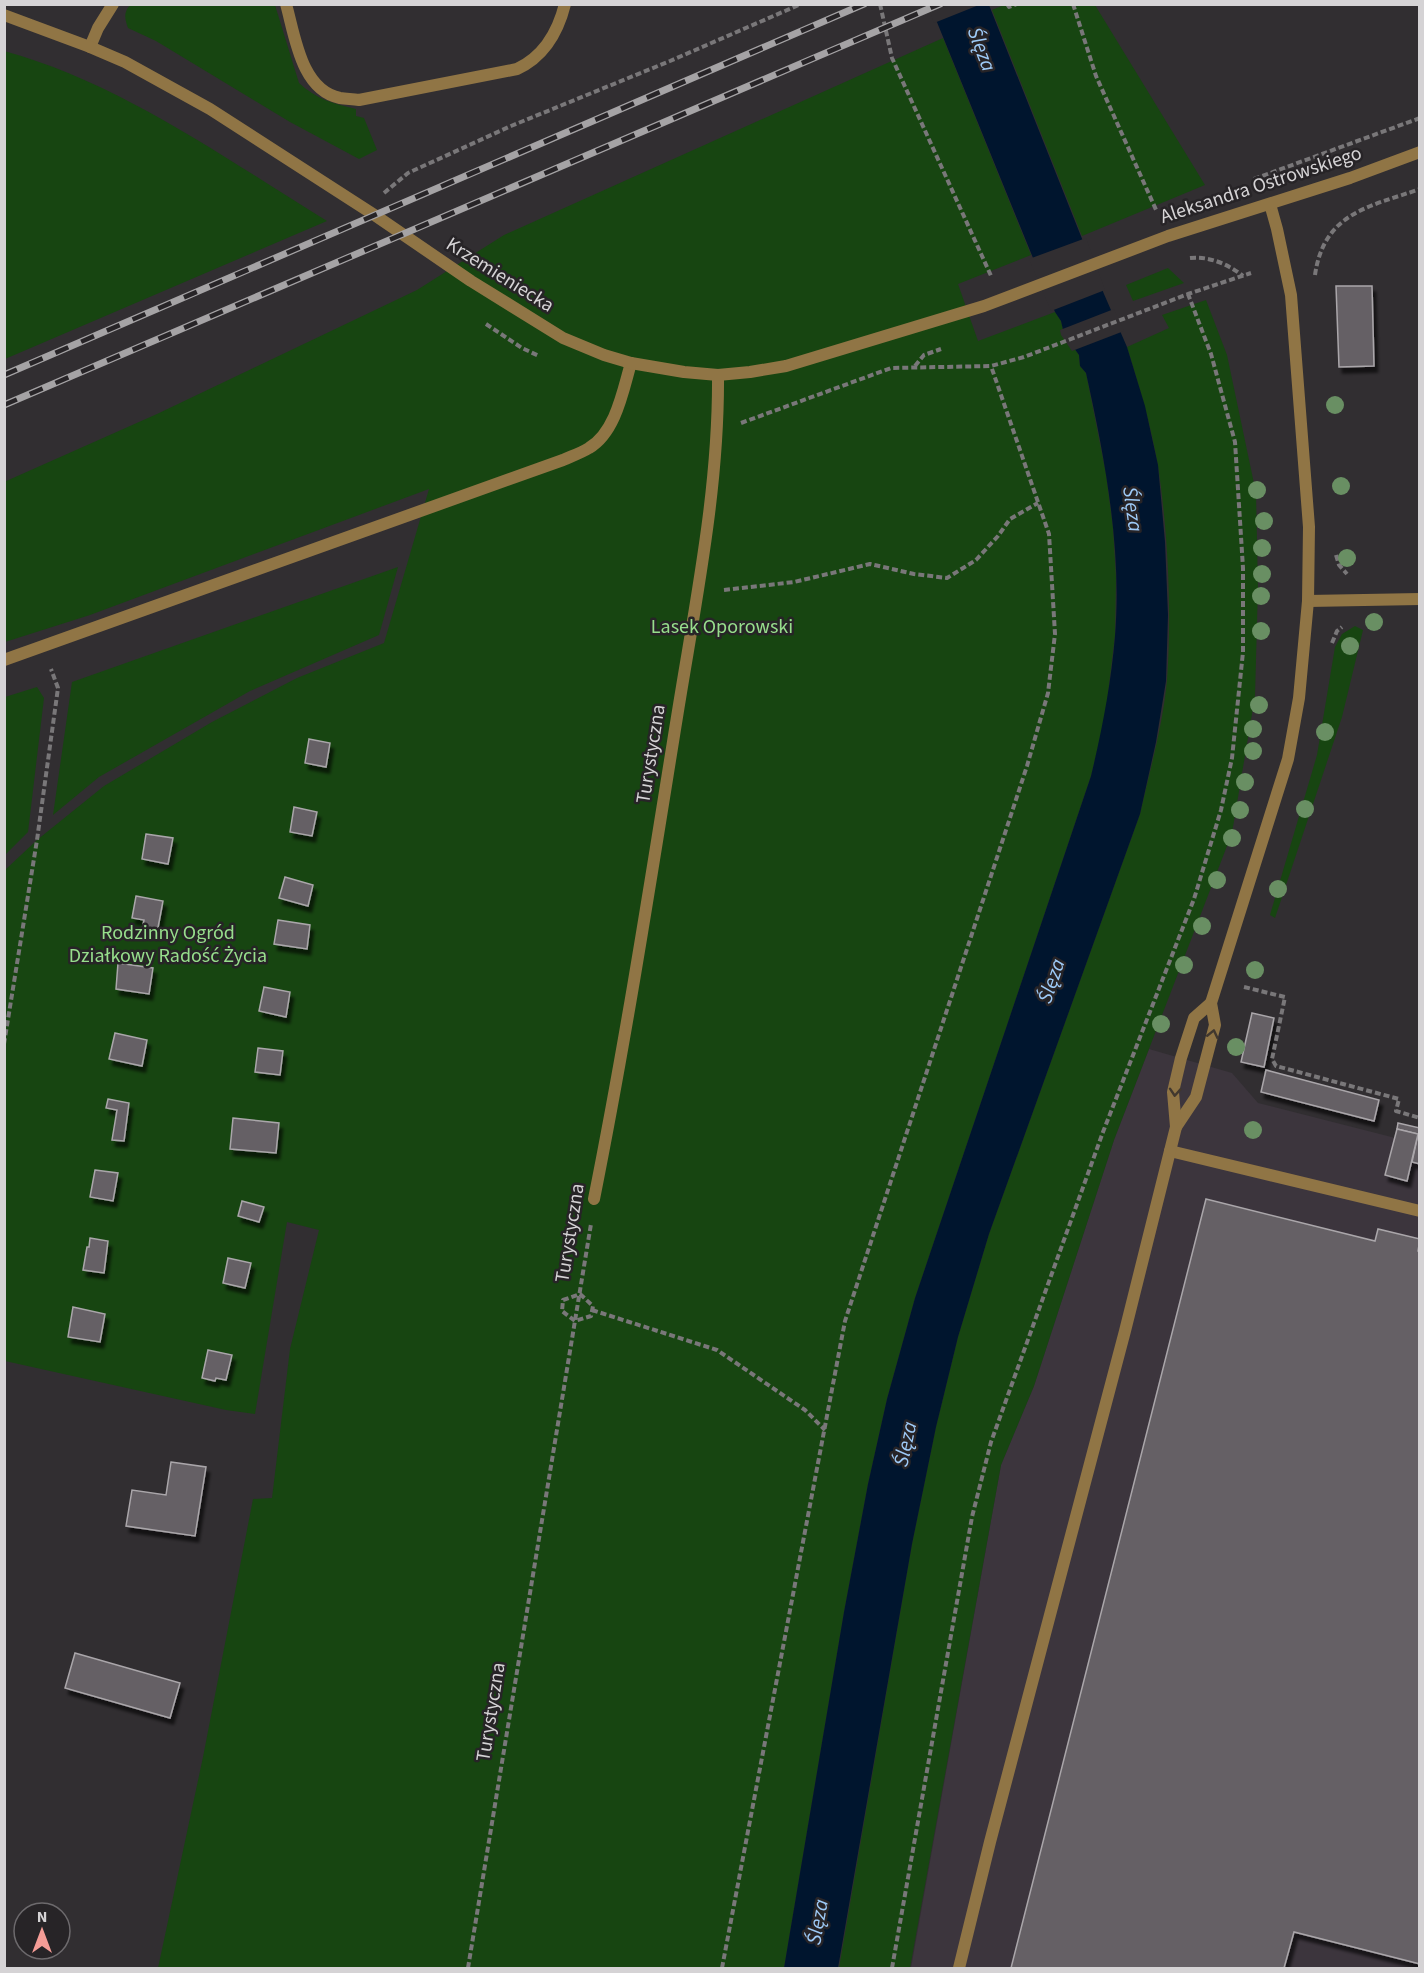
<svg xmlns="http://www.w3.org/2000/svg" width="1424" height="1973" font-family="'Source Sans 3',sans-serif">
<defs>
<filter id="shadow"><feDropShadow dx="3.5" dy="6" stdDeviation="1.5" flood-color="#0009"/></filter>
</defs>
<rect width="100%" height="100%" fill="#312e31"/>
<polygon fill="#3c353d" points="1149,1049 1232,1073 1258,1103 1419,1144 1419,1968 911,1968 1001,1465 1034,1386 1114,1140"/>
<g fill="#174511">
<path d="M130,5H275L299,83C316,99 334,104 356,109V116L364,118L377,150L359,159L290,122L156,41L128,28C125,19 123,13 130,5Z"/>
<polygon points="1004,5 1095,5 1205,185 1082,236 992,10"/>
<polygon points="943,38 1031,255 958,284 978,341 1055,312 1061,321 1064,334 1079,355 1080,366 1086,373 1106,474 1113,528 1116,578 1115,635 1105,719 1091,776 915,1298 887,1399 868,1484 844,1612 784,1968 158,1968 203,1757 253,1499 272,1498 290,1349 319,1230 287,1222 255,1414 226,1410 5,1361 5,870 37,840 104,786 212,722 297,678 384,643 429,489 90,615 5,642 4,482 157,414 417,290 504,235"/>
<path d="M4,51C119,82 226,159 327,221L5,359Z"/>
<polygon points="1168,268 1184,283 1133,301 1126,285"/>
<path d="M1206,300L1227,355L1256,493L1258,587L1255,696L1232,833L1114,1140L1034,1386L1001,1465L910,1968H839L912,1544L936,1427L958,1337L989,1234L1140,814C1150,770 1163,725 1167,680C1172,614 1168,531 1158,466C1151,425 1139,386 1127,347L1169,328L1162,315Z"/>
<polygon points="398,567 379,635 250,691 99,777 53,815 72,682"/>
<polygon points="1355,626 1363,630 1342,717 1275,918 1270,915 1317,755 1335,647 1342,634"/>
<polygon points="37,687 44,698 28,832 5,855 5,697"/>
</g>
<path fill="#00152e" d="M930,5H989L1104,294L1127,347L1145,406L1158,465L1165,542L1168,615L1166,681L1156,742L1140,814L989,1234L958,1337L936,1427L912,1544L838,1968H784L844,1612L868,1484L887,1399L915,1298L1091,776C1102,730 1111,684 1115,636C1122,548 1105,459 1086,373L1080,366L1079,355L1064,334L1061,321L1055,312Z"/>
<g fill="#312e31">
<polygon points="927,4 979,4 979,5 934,23"/>
<polygon points="1086,238 1105,290 1051,311 1029,259"/>
<polygon points="1114,309 1124,331 1072,351 1061,335 1060,330"/>
</g>
<g fill="#656165" stroke="#aaa6aa" stroke-width="1.5" filter="url(#shadow)">
<polygon points="1336,286 1372,286 1374,366 1339,367"/>
<polygon points="309,739 330,743 326,767 305,763"/>
<polygon points="294,807 317,812 312,836 290,832"/>
<polygon points="146,834 173,838 168,864 142,859"/>
<polygon points="285,877 313,885 308,906 279,898"/>
<polygon points="136,896 163,901 157,933 142,930 144,920 132,918"/>
<polygon points="278,920 310,925 307,949 274,944"/>
<polygon points="118,963 153,968 149,994 116,989"/>
<polygon points="264,987 290,992 286,1017 259,1011"/>
<polygon points="1252,1013 1274,1018 1264,1067 1241,1062"/>
<polygon points="115,1033 147,1040 142,1066 109,1059"/>
<polygon points="258,1048 283,1051 280,1075 255,1072"/>
<polygon points="1266,1070 1379,1100 1374,1121 1261,1092"/>
<polygon points="108,1099 129,1103 124,1141 112,1140 117,1110 106,1108"/>
<polygon points="233,1118 279,1123 276,1153 230,1149"/>
<polygon points="1398,1123 1420,1128 1420,1164 1412,1162 1418,1134 1397,1129"/>
<polygon points="1397,1129 1418,1134 1407,1181 1385,1175"/>
<polygon points="95,1170 118,1173 113,1201 90,1197"/>
<polygon points="1206,1199 1375,1241 1378,1229 1420,1239 1418,1251 1420,1252 1420,1964 1294,1932 1284,1968 1011,1968"/>
<polygon points="242,1201 264,1207 259,1222 238,1216"/>
<polygon points="90,1238 108,1241 104,1273 83,1270 87,1247 89,1247"/>
<polygon points="228,1258 251,1263 245,1288 223,1283"/>
<polygon points="73,1307 105,1314 100,1342 68,1337"/>
<polygon points="208,1350 232,1355 226,1380 216,1378 215,1381 202,1378"/>
<polygon points="171,1462 206,1467 195,1536 126,1526 132,1490 166,1495"/>
<polygon points="75,1653 180,1683 170,1718 65,1688"/>
</g>
<g fill="none" stroke-linecap="round" stroke-linejoin="round">
<g stroke="#797779" stroke-width="4" stroke-dasharray="6 3" stroke-linecap="butt">
<polyline points="880,4 892,58 992,278"/>
<polyline points="1007,4 1009,7 1017,4"/>
<polyline points="1073,4 1096,76 1157,212"/>
<polyline points="1254,179 1420,118"/>
<polyline points="384,193 408,173 511,126 670,61 801,4"/>
<path d="M1190,258C1209,256 1228,264 1243,276"/>
<path d="M1315,275C1324,213 1368,207 1420,189"/>
<polyline points="486,324 522,348 539,356"/>
<polyline points="915,366 924,355 941,349"/>
<polyline points="741,423 891,368 991,366 1024,357 1188,294 1251,273"/>
<polyline points="1336,555 1339,565 1347,574"/>
<polyline points="724,590 794,582 870,564 914,574 947,578 976,560 998,536 1010,519 1038,503"/>
<polyline points="1332,643 1337,631 1342,627"/>
<polyline points="1244,987 1285,997 1272,1059 1276,1066 1399,1099 1396,1111 1420,1118"/>
<polyline points="4,1044 37,840 58,688 51,669"/>
<polygon points="580,1294 593,1306 591,1316 575,1321 562,1311 563,1300"/>
<polyline points="592,1310 717,1350 805,1410 825,1430"/>
<polyline points="468,1968 591,1224"/>
<polyline points="722,1968 845,1321 1027,766 1048,693 1055,634 1049,534 991,366"/>
<polyline points="892,1968 972,1517 991,1442 1103,1132 1194,899 1221,810 1232,758 1243,652 1243,568 1235,442 1211,354 1188,294"/>
</g>
<g stroke="#907545" stroke-width="12">
<path d="M286,4C295,36 301,90 340,98C346,99 352,99 359,100L517,69C543,57 558,32 565,4"/>
<polyline points="90,47 98,28 113,4"/>
<polyline points="1308,601 1420,599"/>
<path d="M4,660L563,460C572,456 581,453 589,448C616,432 623,390 631,363"/>
<polyline points="1176,1127 1196,1097 1215,1025 1211,1003 1288,759 1299,698 1308,601 1309,527 1291,295 1277,229 1270,204"/>
<polyline points="1170,1151 1420,1211"/>
<path d="M594,1199C626,1039 651,878 677,717C695,604 719,490 718,375"/>
<polyline points="959,1968 990,1842 1125,1331 1176,1127 1173,1092 1181,1058 1194,1018 1211,1003"/>
</g>
<polyline stroke="#907545" stroke-width="12" points="4,15 90,47 125,62 210,109 376,216 471,281 563,338 604,355 631,363 684,372 718,375 750,372 786,366 984,306 1168,236 1350,178 1420,152"/>
<defs>
<g id="rail">
<polyline points="4,375 864,4"/>
<polyline points="4,405 940,4"/>
</g>
</defs>
<use href="#rail" stroke="#a5a3a5" stroke-width="7"/>
<use href="#rail" stroke="#272427" stroke-width="4.5" stroke-dasharray="14" stroke-linecap="butt"/>
</g>
<g fill="#698f63">
<circle cx="1335" cy="405" r="9"/>
<circle cx="1341" cy="486" r="9"/>
<circle cx="1257" cy="490" r="9"/>
<circle cx="1264" cy="521" r="9"/>
<circle cx="1262" cy="548" r="9"/>
<circle cx="1347" cy="558" r="9"/>
<circle cx="1262" cy="574" r="9"/>
<circle cx="1261" cy="596" r="9"/>
<circle cx="1374" cy="622" r="9"/>
<circle cx="1261" cy="631" r="9"/>
<circle cx="1350" cy="646" r="9"/>
<circle cx="1259" cy="705" r="9"/>
<circle cx="1253" cy="729" r="9"/>
<circle cx="1325" cy="732" r="9"/>
<circle cx="1253" cy="751" r="9"/>
<circle cx="1245" cy="782" r="9"/>
<circle cx="1305" cy="809" r="9"/>
<circle cx="1240" cy="810" r="9"/>
<circle cx="1232" cy="838" r="9"/>
<circle cx="1217" cy="880" r="9"/>
<circle cx="1278" cy="889" r="9"/>
<circle cx="1202" cy="926" r="9"/>
<circle cx="1184" cy="965" r="9"/>
<circle cx="1255" cy="970" r="9"/>
<circle cx="1161" cy="1024" r="9"/>
<circle cx="1236" cy="1047" r="9"/>
<circle cx="1253" cy="1130" r="9"/>
</g>
<defs><path id="oneway-chevron" d="M-2-3.5L2.5 0L-2 3.5" fill="none" stroke-width="1.6" stroke-linecap="round" stroke-linejoin="round" transform="scale(1.5)"/></defs>
<g stroke="#41382e">
<use href="#oneway-chevron" transform="translate(1213 1034) rotate(-77)"/>
<use href="#oneway-chevron" transform="translate(1175 1092) rotate(94)"/>
</g>
<g text-anchor="middle" dominant-baseline="central" stroke-width="5" stroke-linejoin="round" paint-order="stroke">
<g font-size="20" fill="#d5d3d5" stroke="#272427">
<text transform="translate(1261 185) rotate(-18)">Aleksandra Ostrowskiego</text>
<text transform="translate(500 275) rotate(32)">Krzemieniecka</text>
<text transform="translate(651 754) rotate(-81)">Turystyczna</text>
<text transform="translate(570 1233) rotate(-81)">Turystyczna</text>
<text transform="translate(491 1712) rotate(-81)">Turystyczna</text>
</g>
<g font-size="20" fill="#97de8c" stroke="#272427">
<text x="722" y="627">Lasek Oporowski</text>
<text x="168" y="933">Rodzinny Ogród<tspan x="168" dy="23">Działkowy Radość Życia</tspan></text>
</g>
<g font-size="21" font-style="italic" fill="#9ecaf7" stroke="#272427">
<text transform="translate(982 49) rotate(69)">Ślęza</text>
<text transform="translate(1133 509) rotate(82)">Ślęza</text>
<text transform="translate(1051 981) rotate(-71)">Ślęza</text>
<text transform="translate(905 1444) rotate(-78)">Ślęza</text>
<text transform="translate(817 1922) rotate(-80)">Ślęza</text>
</g>
</g>
<rect width="1424" height="1973" fill="none" stroke="#d5d3d5" stroke-width="12"/>
<g transform="translate(42 1931)"><circle r="28" fill="#272427" stroke="#6d6a6d" stroke-width="1.5"/>
<path d="M0-4.5L10 22L0 15L-10 22Z" fill="#f59c96"/>
<text y="-9" font-size="16" font-weight="bold" text-anchor="middle" fill="#d5d3d5">N</text>
</g>
</svg>
